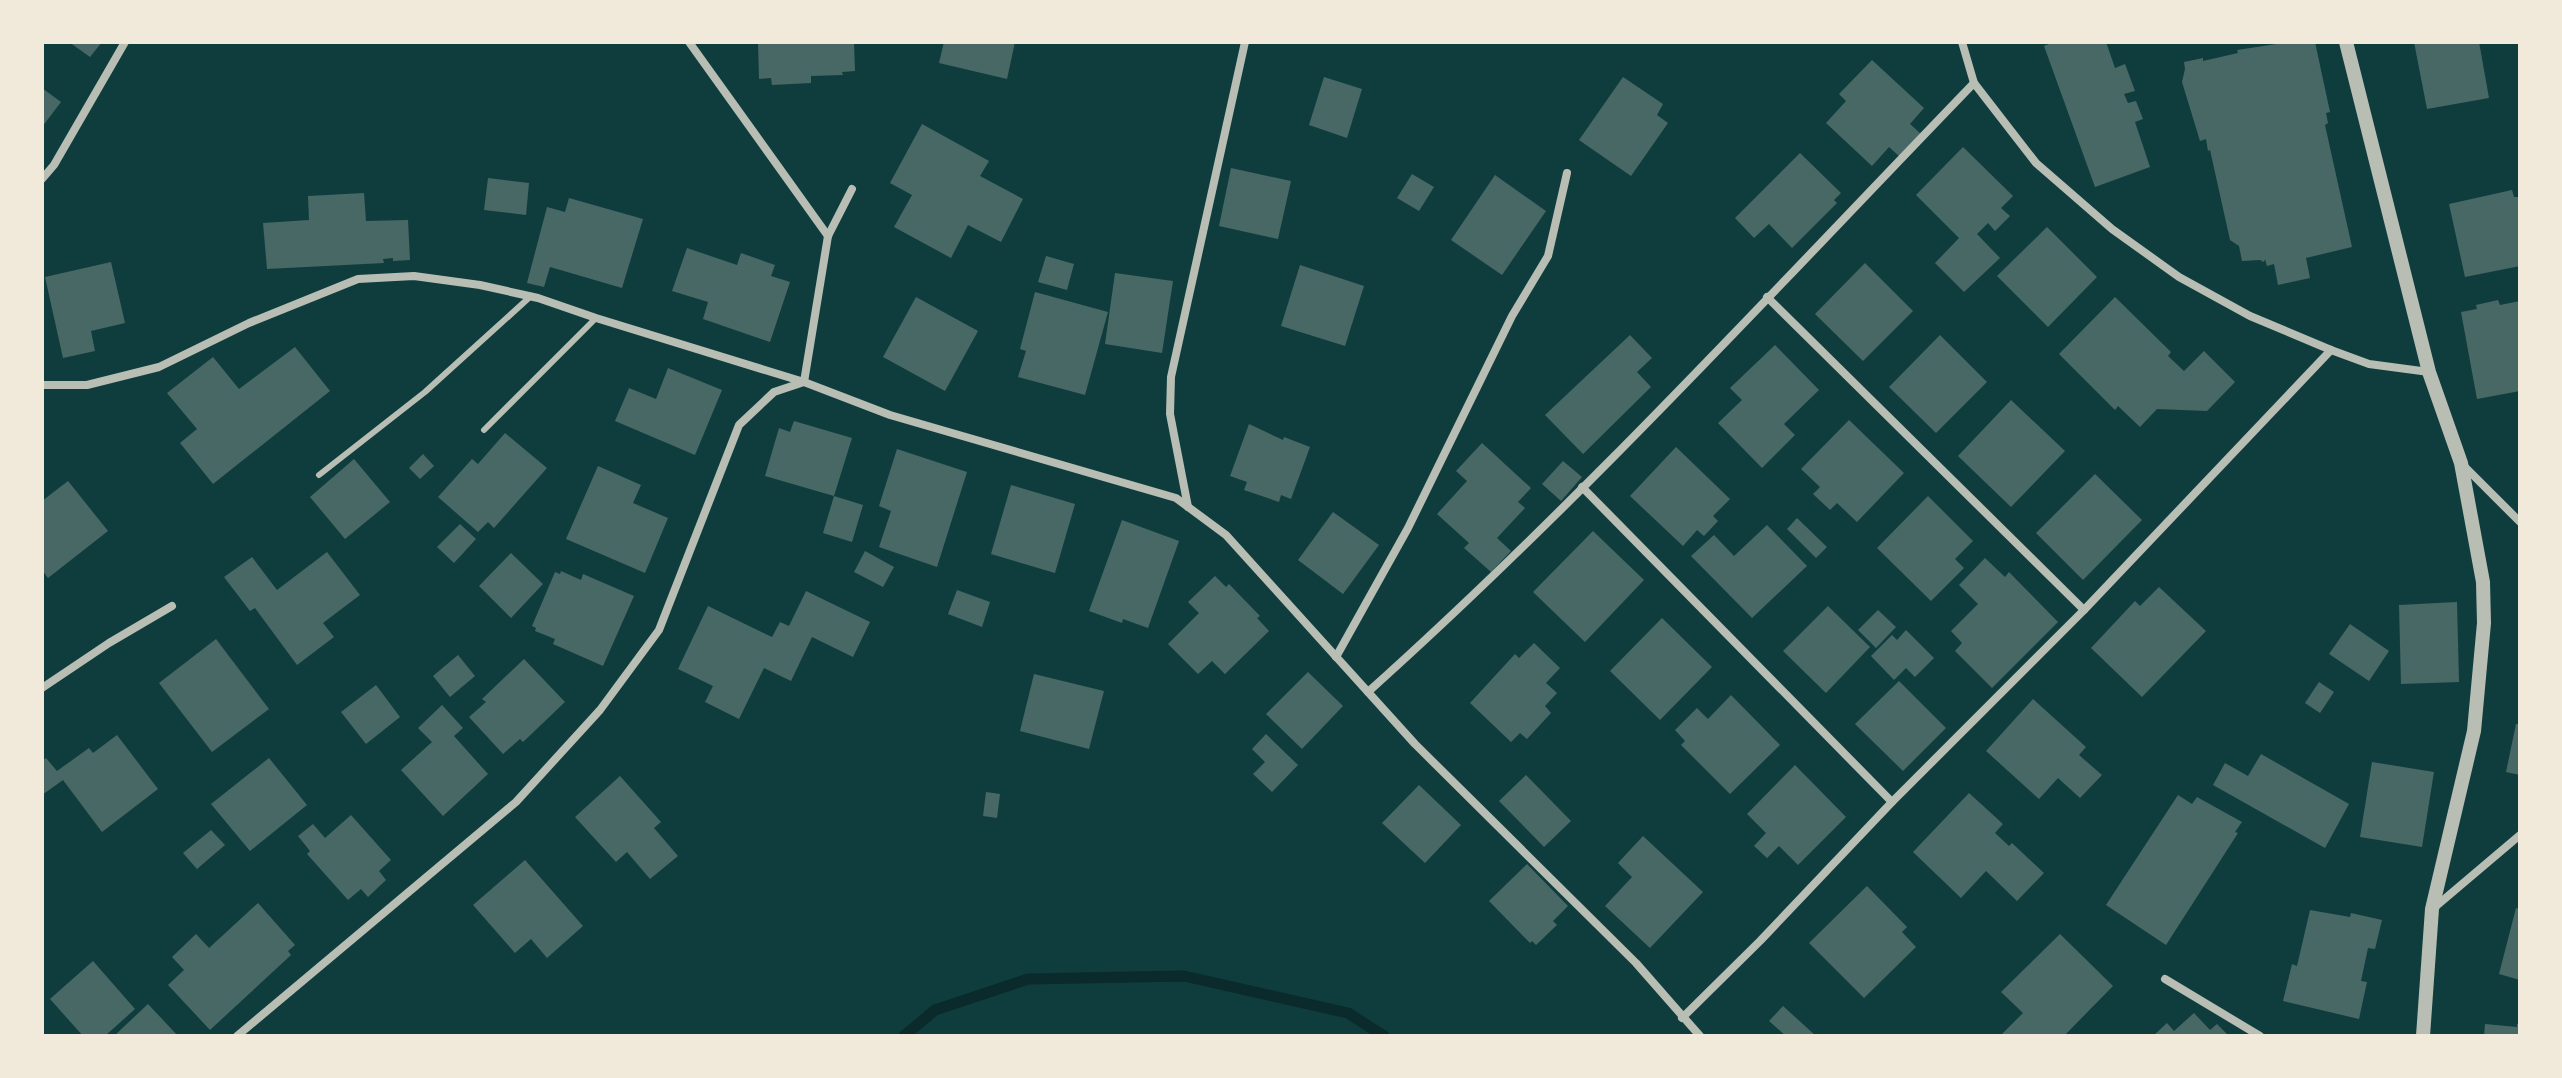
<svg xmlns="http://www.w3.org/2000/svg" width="2562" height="1078" font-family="Poppins,sans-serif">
<rect width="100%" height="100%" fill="#0f3d3e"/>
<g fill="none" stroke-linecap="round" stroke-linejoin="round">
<polyline stroke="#0a2a2b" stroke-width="11" points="904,1036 935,1010 1028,979 1184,976 1348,1013 1384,1036"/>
</g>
<g fill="#486865">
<polygon points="69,42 102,42 90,57"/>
<polygon points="758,42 854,42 855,71 842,72 843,75 811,76 811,83 772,85 771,78 759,79"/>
<polygon points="944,42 1015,42 1007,79 939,63"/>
<polygon points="2054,42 2106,42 2115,68 2125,64 2135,91 2124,94 2128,103 2136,101 2143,119 2135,122 2150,167 2095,187 2044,46"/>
<polygon points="2290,42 2315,42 2330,112 2326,113 2328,123 2325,125 2352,247 2306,258 2310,278 2278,285 2274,264 2267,266 2265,259 2264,262 2260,260 2242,261 2239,246 2230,240 2210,150 2208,151 2206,139 2200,141 2182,82 2185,69 2184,62 2203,58 2203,61 2238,53 2237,50"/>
<polygon points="2414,42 2479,42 2489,98 2427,109"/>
<polygon points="1872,60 1924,108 1910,124 1921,134 1900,157 1889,147 1872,166 1826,123 1846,101 1839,94"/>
<polygon points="1324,77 1362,89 1347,138 1309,125"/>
<polygon points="1623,77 1663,104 1657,115 1668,123 1631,176 1579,140"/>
<polygon points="42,88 61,102 42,127"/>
<polygon points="922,124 989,161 980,176 1023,199 1001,242 968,225 951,258 894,227 912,195 890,183"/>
<polygon points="1963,147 2013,196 2001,208 2010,216 1995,231 1988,223 1977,234 2000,258 1964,292 1935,263 1959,238 1916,195"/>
<polygon points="1800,153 1841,193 1834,200 1837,203 1792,248 1769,224 1754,238 1735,218"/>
<polygon points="1231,168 1291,181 1278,239 1219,226"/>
<polygon points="1412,174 1434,187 1419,211 1397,198"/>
<polygon points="1495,175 1546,211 1502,275 1451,240"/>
<polygon points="488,178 529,183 526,215 484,210"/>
<polygon points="2512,190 2514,197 2520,197 2520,266 2465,277 2449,204"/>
<polygon points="364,193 366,221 408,220 410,260 393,261 393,258 383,259 384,263 267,269 263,223 309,220 308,196"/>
<polygon points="569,198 643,219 622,288 550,267 544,287 527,283 547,207 565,212"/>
<polygon points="2047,227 2097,277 2048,327 1997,276"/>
<polygon points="687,248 737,265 741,253 775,265 771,276 790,282 770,342 703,319 708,302 672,291"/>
<polygon points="1046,256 1074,264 1067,290 1038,282"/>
<polygon points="111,262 125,323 91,331 95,351 63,358 45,277"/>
<polygon points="1865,263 1913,311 1863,361 1815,314"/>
<polygon points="1300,265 1364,286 1345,346 1281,326"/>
<polygon points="1115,273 1173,281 1162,353 1105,344"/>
<polygon points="1035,292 1108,312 1085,395 1018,377 1026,351 1020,349"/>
<polygon points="916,297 978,331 945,391 883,357"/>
<polygon points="2115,297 2171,352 2168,356 2184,371 2204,351 2235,382 2207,411 2157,409 2140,427 2118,406 2115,410 2059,354"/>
<polygon points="2498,300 2500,305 2520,301 2520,391 2477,399 2461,312 2477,309 2476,305"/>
<polygon points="1630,335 1652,358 1637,372 1651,387 1583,454 1545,415"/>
<polygon points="1940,335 1987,382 1936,433 1889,387"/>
<polygon points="1775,345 1819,390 1784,424 1795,435 1762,468 1718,423 1742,400 1730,388"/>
<polygon points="295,347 330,391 213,484 180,443 197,429 167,393 213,357 239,389"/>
<polygon points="668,368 722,390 695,455 615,421 629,388 656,399"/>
<polygon points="2011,400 2065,451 2011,507 1958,456"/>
<polygon points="1849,420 1904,473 1857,522 1837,503 1830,510 1813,494 1820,487 1801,469"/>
<polygon points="794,421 852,438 834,496 765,476 779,428 790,432"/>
<polygon points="1249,424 1283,440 1284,437 1310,447 1291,499 1281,495 1279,502 1244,490 1247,482 1230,476"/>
<polygon points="505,433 547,468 494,528 488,522 478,532 438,497 472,459 478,464"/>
<polygon points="1482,443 1531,488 1518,502 1525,508 1497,538 1511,551 1491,572 1464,548 1469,543 1437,514 1467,481 1456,471"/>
<polygon points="1676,447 1730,499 1713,516 1718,521 1704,536 1697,530 1683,546 1630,496"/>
<polygon points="897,449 967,472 937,567 879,547 891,511 879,506"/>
<polygon points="423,454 434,466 420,479 409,468"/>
<polygon points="354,459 390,502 345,539 310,497"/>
<polygon points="1563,461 1582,477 1561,501 1542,484"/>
<polygon points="598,466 641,485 633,503 668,518 645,573 566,539"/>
<polygon points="2095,474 2142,520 2083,580 2036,533"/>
<polygon points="68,481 108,531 48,578 42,570 42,501"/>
<polygon points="1011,485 1075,504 1055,573 991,554"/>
<polygon points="834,496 863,505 852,542 823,533"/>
<polygon points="1928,496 1973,541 1955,559 1964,568 1931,601 1877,548"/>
<polygon points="1333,512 1379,545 1343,594 1298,560"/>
<polygon points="1797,518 1827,547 1816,558 1787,529"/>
<polygon points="1122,520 1179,541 1148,628 1123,619 1122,623 1089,611"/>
<polygon points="460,524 476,539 454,563 437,547"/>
<polygon points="1767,525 1807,566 1752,618 1691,556 1714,535 1734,556"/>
<polygon points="1593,531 1644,580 1585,642 1533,592"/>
<polygon points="865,551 894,567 883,587 854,572"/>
<polygon points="327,552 360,595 323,623 334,637 297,665 255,608 250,611 224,577 252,557 277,590"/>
<polygon points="511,553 543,584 511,618 479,586"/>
<polygon points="1985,558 2005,577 2009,572 2058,622 1992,688 1955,651 1962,643 1951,631 1978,604 1959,585"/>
<polygon points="561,571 581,580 583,574 634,596 603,666 553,644 555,639 535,631 536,628 532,626 555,572 560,574"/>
<polygon points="1215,576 1226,587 1229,584 1260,616 1257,618 1269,631 1225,674 1212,661 1198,674 1168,644 1199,613 1188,602"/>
<polygon points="2159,587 2206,631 2142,697 2091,648 2135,601 2140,606"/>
<polygon points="957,590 990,602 982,627 948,614"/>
<polygon points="806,591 870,622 853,657 812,637 791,681 764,668 739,719 705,702 713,686 678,669 708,606 772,637 780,622 789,626"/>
<polygon points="2457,602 2459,682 2401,684 2399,605"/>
<polygon points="1828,606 1870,647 1826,693 1783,651"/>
<polygon points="1878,610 1896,627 1876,648 1858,630"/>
<polygon points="1662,618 1712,667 1660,720 1610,671"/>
<polygon points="2350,624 2389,651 2369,681 2329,654"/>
<polygon points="1906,630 1934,658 1915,677 1906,668 1894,680 1871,656 1892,635 1897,640"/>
<polygon points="216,639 269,709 212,752 159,683"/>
<polygon points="1534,643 1560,668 1546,683 1557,693 1545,706 1551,713 1527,739 1520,733 1511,742 1470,703 1515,654 1519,658"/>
<polygon points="458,655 475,676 450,697 433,676"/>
<polygon points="524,659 565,702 523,742 520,739 503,754 469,717 486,702 482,699"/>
<polygon points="1308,672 1343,706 1302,749 1266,714"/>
<polygon points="1034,674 1104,691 1089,749 1020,731"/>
<polygon points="1899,681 1946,728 1903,771 1855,724"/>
<polygon points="2319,682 2334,692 2320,713 2305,703"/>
<polygon points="376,685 400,717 366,744 341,712"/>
<polygon points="1731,695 1780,745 1730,794 1681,745 1685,741 1675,730 1697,708 1708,719"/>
<polygon points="2033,699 2086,747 2079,755 2102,775 2080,798 2058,778 2039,799 1986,751"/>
<polygon points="442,705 463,728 454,736 488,774 443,816 401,770 432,742 418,728"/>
<polygon points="2516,724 2520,724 2520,775 2506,772"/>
<polygon points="1266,734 1298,765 1272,792 1253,774 1265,762 1252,749"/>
<polygon points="117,735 158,789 102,832 63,780 42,795 42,761 46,758 57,771 89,748 93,753"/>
<polygon points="2261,754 2349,804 2325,848 2213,785 2225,763 2248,776"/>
<polygon points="269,758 307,805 250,851 211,804"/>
<polygon points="2372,762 2434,772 2422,847 2360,837"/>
<polygon points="1795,765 1846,817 1798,865 1779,846 1767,858 1754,846 1766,833 1747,814"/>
<polygon points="1526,775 1571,821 1544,847 1499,801"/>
<polygon points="620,776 661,822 654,828 678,856 650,879 627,852 616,862 575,817"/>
<polygon points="1419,785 1461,825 1425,863 1382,823"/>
<polygon points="986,792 1000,794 997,818 983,816"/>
<polygon points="1969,793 2003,824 1995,833 2009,846 2012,843 2044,873 2017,901 1986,871 1961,898 1913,852"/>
<polygon points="2178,795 2192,804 2197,797 2242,822 2235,832 2238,833 2166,945 2106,905"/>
<polygon points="351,815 391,860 379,871 386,880 368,897 361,889 348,900 307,854 310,851 298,836 313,824 325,838"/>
<polygon points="211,830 225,845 197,869 183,853"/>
<polygon points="1643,836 1703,892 1650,948 1605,906 1632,877 1618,863"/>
<polygon points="525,860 583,926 547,958 531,939 515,953 473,905"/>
<polygon points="1527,864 1568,906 1553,921 1557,925 1536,945 1532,941 1530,943 1489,901"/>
<polygon points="1867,886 1907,927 1902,932 1916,947 1864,998 1809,943"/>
<polygon points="258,903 295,945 288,951 291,955 210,1030 168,985 184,970 172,957 196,934 209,948"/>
<polygon points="2516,908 2520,909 2520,980 2499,974"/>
<polygon points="2310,910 2350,917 2351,913 2382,920 2375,949 2368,948 2361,981 2367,982 2359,1019 2283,1001 2292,964 2297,966"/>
<polygon points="2060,934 2113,986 2064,1036 2000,1036 2023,1013 2001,992"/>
<polygon points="93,961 135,1009 105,1036 83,1036 50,999"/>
<polygon points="148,1004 178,1036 114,1036"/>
<polygon points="1783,1006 1816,1036 1786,1036 1769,1021"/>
<polygon points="2194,1013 2210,1030 2217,1024 2229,1036 2153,1036 2167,1023 2174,1031"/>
<polygon points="2485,1024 2517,1027 2517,1024 2520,1024 2520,1036 2484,1036"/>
</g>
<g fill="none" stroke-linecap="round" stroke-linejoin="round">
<g stroke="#b8beb3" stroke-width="6">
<polyline points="484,430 596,318"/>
<polyline points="319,475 425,392 531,296"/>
</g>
<g stroke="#b8beb3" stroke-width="8">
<polyline points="689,42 828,236"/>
<polyline points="1962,42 1974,83 2036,163 2112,229 2179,277 2250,316 2331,350 2369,364 2429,372"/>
<polyline points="42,179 54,165 125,42"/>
<polyline points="1767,297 2084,610"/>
<polyline points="42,385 87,385 159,367 249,323 358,279 414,276 480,285 538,298 596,318 804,382 828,236 852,189"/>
<polyline points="2464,466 2520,522"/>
<polyline points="1582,487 1892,802"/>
<polyline points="1188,507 1170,414 1171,377 1245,42"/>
<polyline points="1336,657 1408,528 1512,316 1548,256 1567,173"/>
<polyline points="42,688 109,643 172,606"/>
<path d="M1368,692C1581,501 1775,289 1974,83"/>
<polyline points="2435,907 2520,835"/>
<polyline points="2165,979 2260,1036"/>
<polyline points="1682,1018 1760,941 1892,802 2084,610 2331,350"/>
<polyline points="237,1036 516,802 600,710 659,630 739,425 774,392 804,382 890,415 1176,498 1226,535 1415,744 1636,963 1700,1036"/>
</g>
<polyline stroke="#b8beb3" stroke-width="14" points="2346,42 2429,372 2461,463 2483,582 2484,623 2474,731 2432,909 2423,1036"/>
</g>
<rect width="2562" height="1078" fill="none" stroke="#f1e9da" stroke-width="88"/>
</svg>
